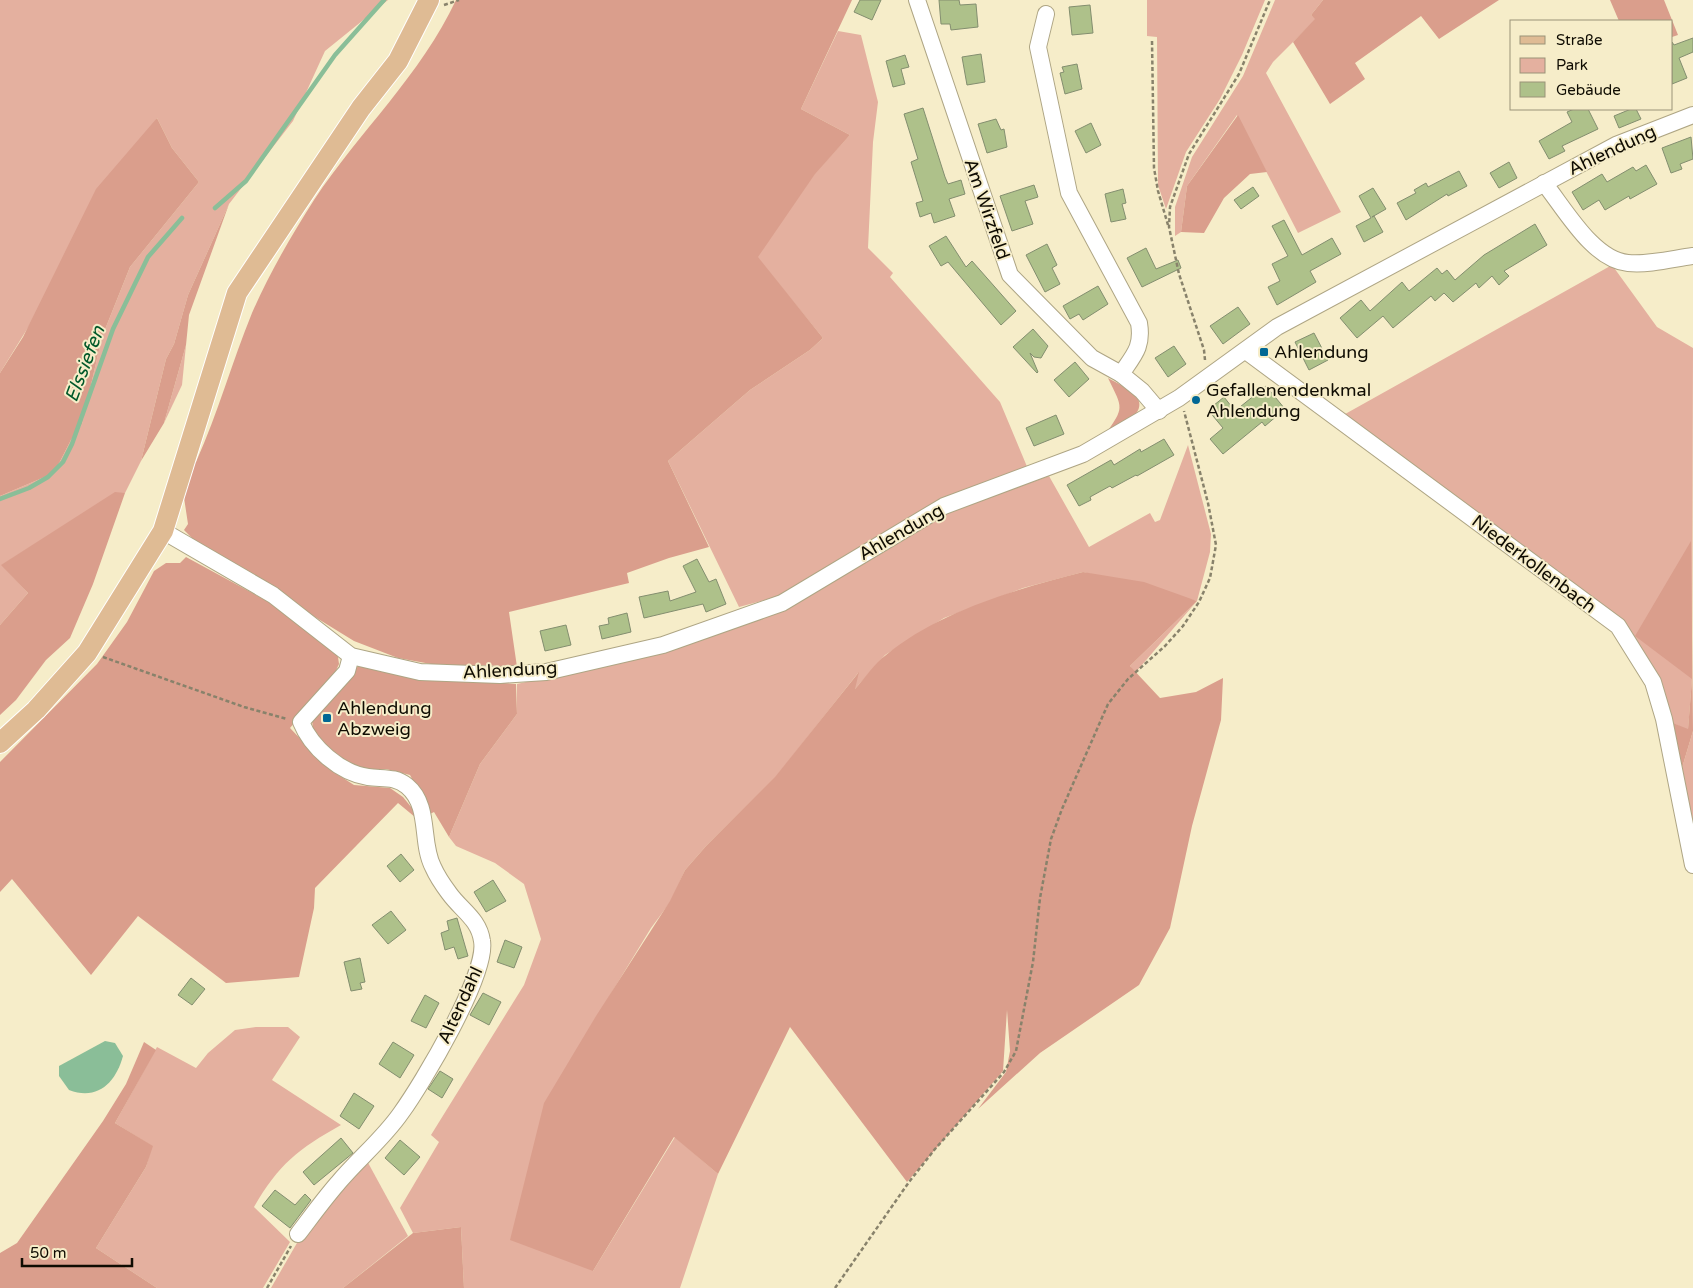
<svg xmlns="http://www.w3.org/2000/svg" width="1693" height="1288" font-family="'Varela Round',sans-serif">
<rect width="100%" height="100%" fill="#f6edc9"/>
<g fill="#e4b09f">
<polygon points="0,0 388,0 325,51 293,121 229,204 188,295 174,344 166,359 141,461 125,493 115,493 2,565 28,593 0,625 0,496 54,473 71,440 82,424 102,337 130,267 199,182 172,148 157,118 0,373"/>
<polygon points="1147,0 1265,0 1242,55 1220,99 1186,152 1166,209 1158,185 1157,37 1147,36"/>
<polygon points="1275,0 1323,0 1311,15 1316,19 1273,62 1266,73 1341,212 1298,233 1237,115 1187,186 1181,232 1175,236 1175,207 1192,157 1243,76"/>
<polygon points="838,31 861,35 878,102 873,142 868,248 893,273 890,277 1000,402 1028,469 779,596 739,607 668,461 750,390 810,350 823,338 757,257 815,173 850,135 801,109"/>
<polygon points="1612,265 1657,327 1693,348 1692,679 1688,730 1668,721 1620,627 1338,418"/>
<polygon points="186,345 182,385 164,423"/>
<polygon points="1188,445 1211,534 1210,552 1197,601 1135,673 1130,666 1197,601 1083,572 1023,588 944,618 885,655 854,690 858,673 775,778 706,846 685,870 671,901 651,928 579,1046 593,1271 675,1137 718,1174 680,1288 464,1288 461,1227 413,1233 400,1208 439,1142 431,1135 524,985 541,939 524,884 495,863 456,846 449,837 480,764 517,714 517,684 674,649 950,511 1049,476 1089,547 1150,513 1155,522 1160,520"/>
<polygon points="1693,731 1693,842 1679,778"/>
<path d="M256,1027H288L300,1037L272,1080L341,1125C298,1149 279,1164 254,1207L290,1242L263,1288H157L96,1248L146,1167L152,1146L115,1123L157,1047L196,1068L208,1053L235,1030Z"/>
<polygon points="366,1159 408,1236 343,1288 271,1288 301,1236"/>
</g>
<g fill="#da9e8c">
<path d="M456,0H852L801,109L850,135L815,174L758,257L823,338L810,350L750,390L668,461L709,547L669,558L627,573L629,583L509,612L517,667L482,665L453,668L398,658L354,641L216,556L196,542L184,530L188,524L183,491L195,443L196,462C218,413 232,362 252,313C269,274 291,236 314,200C359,132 421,75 456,0Z"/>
<polygon points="1323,0 1499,0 1439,39 1421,16 1355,63 1365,79 1330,104 1293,42 1315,19 1311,15"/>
<polygon points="1610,0 1664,0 1678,35 1672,37 1672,21 1619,21"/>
<polygon points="1238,115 1267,172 1250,174 1224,198 1204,233 1181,232 1187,186"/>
<polygon points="157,118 172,148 199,182 130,267 102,337 82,424 71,440 54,473 0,496 0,373 23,337 96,189"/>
<polygon points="229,204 189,315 186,345 164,423 141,461 166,359 174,344 188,295"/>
<path d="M1108,378C1117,383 1128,388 1135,395C1152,413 1115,430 1104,436C1125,407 1123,409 1108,378Z"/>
<polygon points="115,492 125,493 93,584 70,638 46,660 16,700 0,715 0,625 28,593 1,565"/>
<polygon points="1691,541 1693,731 1679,778 1668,721 1688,729 1692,679 1635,636"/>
<polygon points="186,557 278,607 325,639 338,657 339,664 333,677 290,728 329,769 354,785 390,788 403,797 420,818 421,822 398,803 315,888 314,908 299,977 226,983 138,916 91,975 12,879 0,892 0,762 97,664 127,622 154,571 166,563 180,563"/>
<path d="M1083,572L1144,582L1197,601L1130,666L1160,698L1196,692L1223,678L1221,720L1192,826L1170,928L1139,985L1040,1053L978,1109L1006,1072L1010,1051L1007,1010L1003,1071L907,1182L790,1027L718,1174L674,1137L593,1271L510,1240L544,1103L596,1016L670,901L685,870L706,846L775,777L859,672L855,689C865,678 874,664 886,655C939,611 1017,589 1083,572Z"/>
<polygon points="363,665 423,677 516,684 517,714 480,764 449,837 434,812 430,814 410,775 386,769 361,771 334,759 313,729 312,720 355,668"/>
<polygon points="144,1042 156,1050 115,1123 153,1146 146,1167 96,1248 157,1288 0,1288 0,1253 17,1243 103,1121 126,1084"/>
<polygon points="461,1227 464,1288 343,1288 413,1233"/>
</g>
<path fill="#8abe98" d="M105,1041L115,1043L123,1056C116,1082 98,1101 69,1090L59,1076V1066Z"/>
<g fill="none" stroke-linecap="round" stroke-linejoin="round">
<g stroke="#8abe98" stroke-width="4.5">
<polyline points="215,208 246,181 335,55 384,0"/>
<polyline points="0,499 29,488 48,477 63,462 72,444 113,329 148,257 182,218"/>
</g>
</g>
<g fill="#aec18a" stroke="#838e6f">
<polygon points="860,0 881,0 872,20 854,12"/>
<polygon points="939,0 959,0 960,5 976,4 978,27 951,30 950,24 941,24"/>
<polygon points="1090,5 1093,33 1072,35 1069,7"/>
<polygon points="1693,38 1693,52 1679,58 1687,78 1672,84 1672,42 1674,45"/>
<polygon points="981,54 985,82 967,85 962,57"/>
<polygon points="905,55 909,67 901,69 905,84 893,87 886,61"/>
<polygon points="1077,64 1082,89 1065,94 1060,73 1064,72 1062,67"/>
<polygon points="923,108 945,177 948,184 961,180 965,194 949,199 955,216 934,223 931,213 920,217 916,203 923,201 911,162 918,159 904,114"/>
<polygon points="1574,109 1588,109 1598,129 1562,146 1565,151 1549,159 1539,141 1572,122 1567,112"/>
<polygon points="1631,109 1636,109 1641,119 1619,128 1614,116"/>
<polygon points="996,119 1001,130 1004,129 1007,147 987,153 978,124"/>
<polygon points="1091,123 1101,145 1086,153 1075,131"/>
<polygon points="1691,137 1693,159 1680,164 1682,169 1671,173 1662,148"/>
<polygon points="1509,162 1517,178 1499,188 1490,173"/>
<polygon points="1646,165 1657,184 1630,199 1629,196 1605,210 1599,200 1583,210 1572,192 1602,174 1607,182 1633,167 1636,171"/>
<polygon points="1459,171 1467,186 1448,196 1447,194 1406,220 1397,203 1416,193 1414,190 1426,183 1428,187"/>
<polygon points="1034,185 1038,197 1025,201 1033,224 1012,231 1000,196"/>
<polygon points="1253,187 1259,196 1241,209 1234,200"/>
<polygon points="1373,188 1386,209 1372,217 1374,216 1383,232 1364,242 1356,226 1371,218 1359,196"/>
<polygon points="1123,189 1126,203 1122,204 1126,219 1111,222 1105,194"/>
<polygon points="1284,220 1302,255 1332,238 1341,254 1310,271 1316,282 1277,305 1268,287 1280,281 1272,264 1288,256 1272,226"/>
<polygon points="1535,224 1547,245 1504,271 1509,276 1499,285 1492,276 1479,288 1476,283 1453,302 1444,293 1435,301 1431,296 1393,328 1383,316 1357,338 1340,318 1361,300 1370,311 1402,282 1409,291 1437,268 1442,274 1447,270 1455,280 1484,255"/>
<polygon points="946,236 966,267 972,261 1016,311 1001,325 948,262 941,266 929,246"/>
<polygon points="1047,244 1057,265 1052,268 1060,284 1045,292 1026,255"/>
<polygon points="1146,248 1156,269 1178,260 1181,268 1142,287 1127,258"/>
<polygon points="1098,286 1108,304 1083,320 1079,314 1070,319 1063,306"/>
<polygon points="1238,307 1250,324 1223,344 1210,326"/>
<polygon points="1033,329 1048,346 1041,358 1034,357 1030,353 1038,372 1037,373 1013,347"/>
<polygon points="1314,333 1328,360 1309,370 1295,342"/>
<polygon points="1174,346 1186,364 1168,377 1155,358"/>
<polygon points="1075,362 1089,379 1069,397 1054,380"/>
<polygon points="1266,386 1285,409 1265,426 1262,422 1223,454 1210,439 1223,428 1208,410 1224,397 1235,411"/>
<polygon points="1056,415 1064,434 1034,446 1026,428"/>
<polygon points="1164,439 1174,455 1137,476 1136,475 1112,488 1110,486 1090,497 1091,500 1079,506 1067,485 1111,460 1114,465 1140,449 1141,452"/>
<polygon points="697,559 709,582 716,579 726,604 706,612 703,604 644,618 639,597 668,591 670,601 696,592 683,566"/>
<polygon points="627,613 631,632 602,639 599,626 609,624 608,618"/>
<polygon points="566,625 571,645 545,651 540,631"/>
<polygon points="401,854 414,870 400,882 387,866"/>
<polygon points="493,880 506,901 486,912 474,892"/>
<polygon points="391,911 406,930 388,944 372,925"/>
<polygon points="457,918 468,956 458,959 454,947 445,950 441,933 449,930 447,921"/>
<polygon points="505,940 522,947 514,968 497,962"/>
<polygon points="360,958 365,982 360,983 362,989 351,991 344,962"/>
<polygon points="191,978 205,989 192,1005 178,995"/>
<polygon points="483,993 501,1002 489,1025 470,1015"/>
<polygon points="425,995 439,1003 426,1028 411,1021"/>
<polygon points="393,1042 414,1055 400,1078 379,1064"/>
<polygon points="440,1071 453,1079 442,1098 428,1089"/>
<polygon points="354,1093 374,1106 359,1129 340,1116"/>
<polygon points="341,1138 353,1153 314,1185 303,1172"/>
<polygon points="400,1140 420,1157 404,1175 385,1158"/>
<polygon points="275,1190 295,1205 305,1194 311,1200 290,1228 262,1206"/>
</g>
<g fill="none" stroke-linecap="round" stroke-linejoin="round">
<defs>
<g id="minor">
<polyline points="917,0 1010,275 1092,358 1121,374 1142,391 1159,411"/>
<path d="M1046,14L1038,47L1069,193L1139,323C1143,347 1134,355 1121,374"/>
<path d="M1544,183C1565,209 1593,260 1628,263C1649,265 1672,259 1693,256"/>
<polyline points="1246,351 1618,626 1653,682 1664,719 1693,865"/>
<polyline points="163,531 273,595 351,656 420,672 500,675 546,672 663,645 782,603 944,506 1083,454 1179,398 1277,327 1616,145 1693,115"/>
<path d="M298,1234C311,1217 324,1199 338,1183C358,1159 383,1139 401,1113C422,1084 488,974 482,941C479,919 461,910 449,893C443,885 437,876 433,867C420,842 431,806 407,786C395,776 383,779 368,777C340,773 311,747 301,722L347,671L351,656"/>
</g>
<polyline id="major" points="0,743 36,710 87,653 163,531 237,293 361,108 398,61 429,0"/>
</defs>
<use href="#minor" stroke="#aea584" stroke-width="18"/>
<use href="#major" stroke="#fff" stroke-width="22"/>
<g stroke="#88826b" stroke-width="2.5" stroke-dasharray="4 2.5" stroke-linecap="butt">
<polyline points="444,5 459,0"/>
<polyline points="1152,41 1154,168 1158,191 1168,225"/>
<polyline points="1205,360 1204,350 1179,274 1169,227 1170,207 1189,154 1239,74 1270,0"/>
<polyline points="103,657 244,707 287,719"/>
<polyline points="267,1288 291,1246"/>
<polyline points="835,1288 909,1182 935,1149 1004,1072 1016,1051 1033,962 1040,898 1051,839 1062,809 1108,704 1128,679 1165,646 1183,626 1199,602 1210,578 1216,545 1208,503 1184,411"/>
</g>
<use href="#minor" stroke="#fff" stroke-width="16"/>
<use href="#major" stroke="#dfbb94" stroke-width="20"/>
</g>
<g fill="#006795" stroke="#f6edc9" stroke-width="2">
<rect x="1259" y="347" width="10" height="10" rx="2.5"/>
<circle cx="1196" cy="400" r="5"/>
<rect x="322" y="713" width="10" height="10" rx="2.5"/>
</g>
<g text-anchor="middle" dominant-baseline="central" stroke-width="4" stroke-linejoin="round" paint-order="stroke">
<g font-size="18" fill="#0f0c02" stroke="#f6edc9">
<text transform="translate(1612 150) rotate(-25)">Ahlendung</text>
<text transform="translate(987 209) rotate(71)">Am Wirzfeld</text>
<text transform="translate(901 532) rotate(-30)">Ahlendung</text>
<text transform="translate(1534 564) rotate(37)">Niederkollenbach</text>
<text transform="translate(510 670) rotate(-3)">Ahlendung</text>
<text transform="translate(460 1005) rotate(-65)">Altendahl</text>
</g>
<g font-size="18" fill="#0f0c02" stroke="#f6edc9" text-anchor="start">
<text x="1274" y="352">Ahlendung</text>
<text x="1206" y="390">Gefallenendenkmal<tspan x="1206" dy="21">Ahlendung</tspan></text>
<text x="337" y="708">Ahlendung<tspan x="337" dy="21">Abzweig</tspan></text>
</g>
<g font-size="19" font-style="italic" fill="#00582a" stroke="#f6edc9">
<text transform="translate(85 364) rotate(-69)">Elssiefen</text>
</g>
</g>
<rect x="1510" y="20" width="162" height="90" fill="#f6edc9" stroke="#9a9379"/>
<rect x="1520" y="36" width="25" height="8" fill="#dfbb94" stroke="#9a9379"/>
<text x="1556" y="45" font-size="15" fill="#0f0c02">Straße</text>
<rect x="1520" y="58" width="25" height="15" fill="#e4b09f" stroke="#9a9379"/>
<text x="1556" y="70" font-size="15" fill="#0f0c02">Park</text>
<rect x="1520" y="82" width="25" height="15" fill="#aec18a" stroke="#9a9379"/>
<text x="1556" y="95" font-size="15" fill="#0f0c02">Gebäude</text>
<path d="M22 1258v8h110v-8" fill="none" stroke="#0f0c02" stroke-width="2.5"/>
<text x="30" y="1258" font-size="15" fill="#0f0c02" stroke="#f6edc9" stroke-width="4" paint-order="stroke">50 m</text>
</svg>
